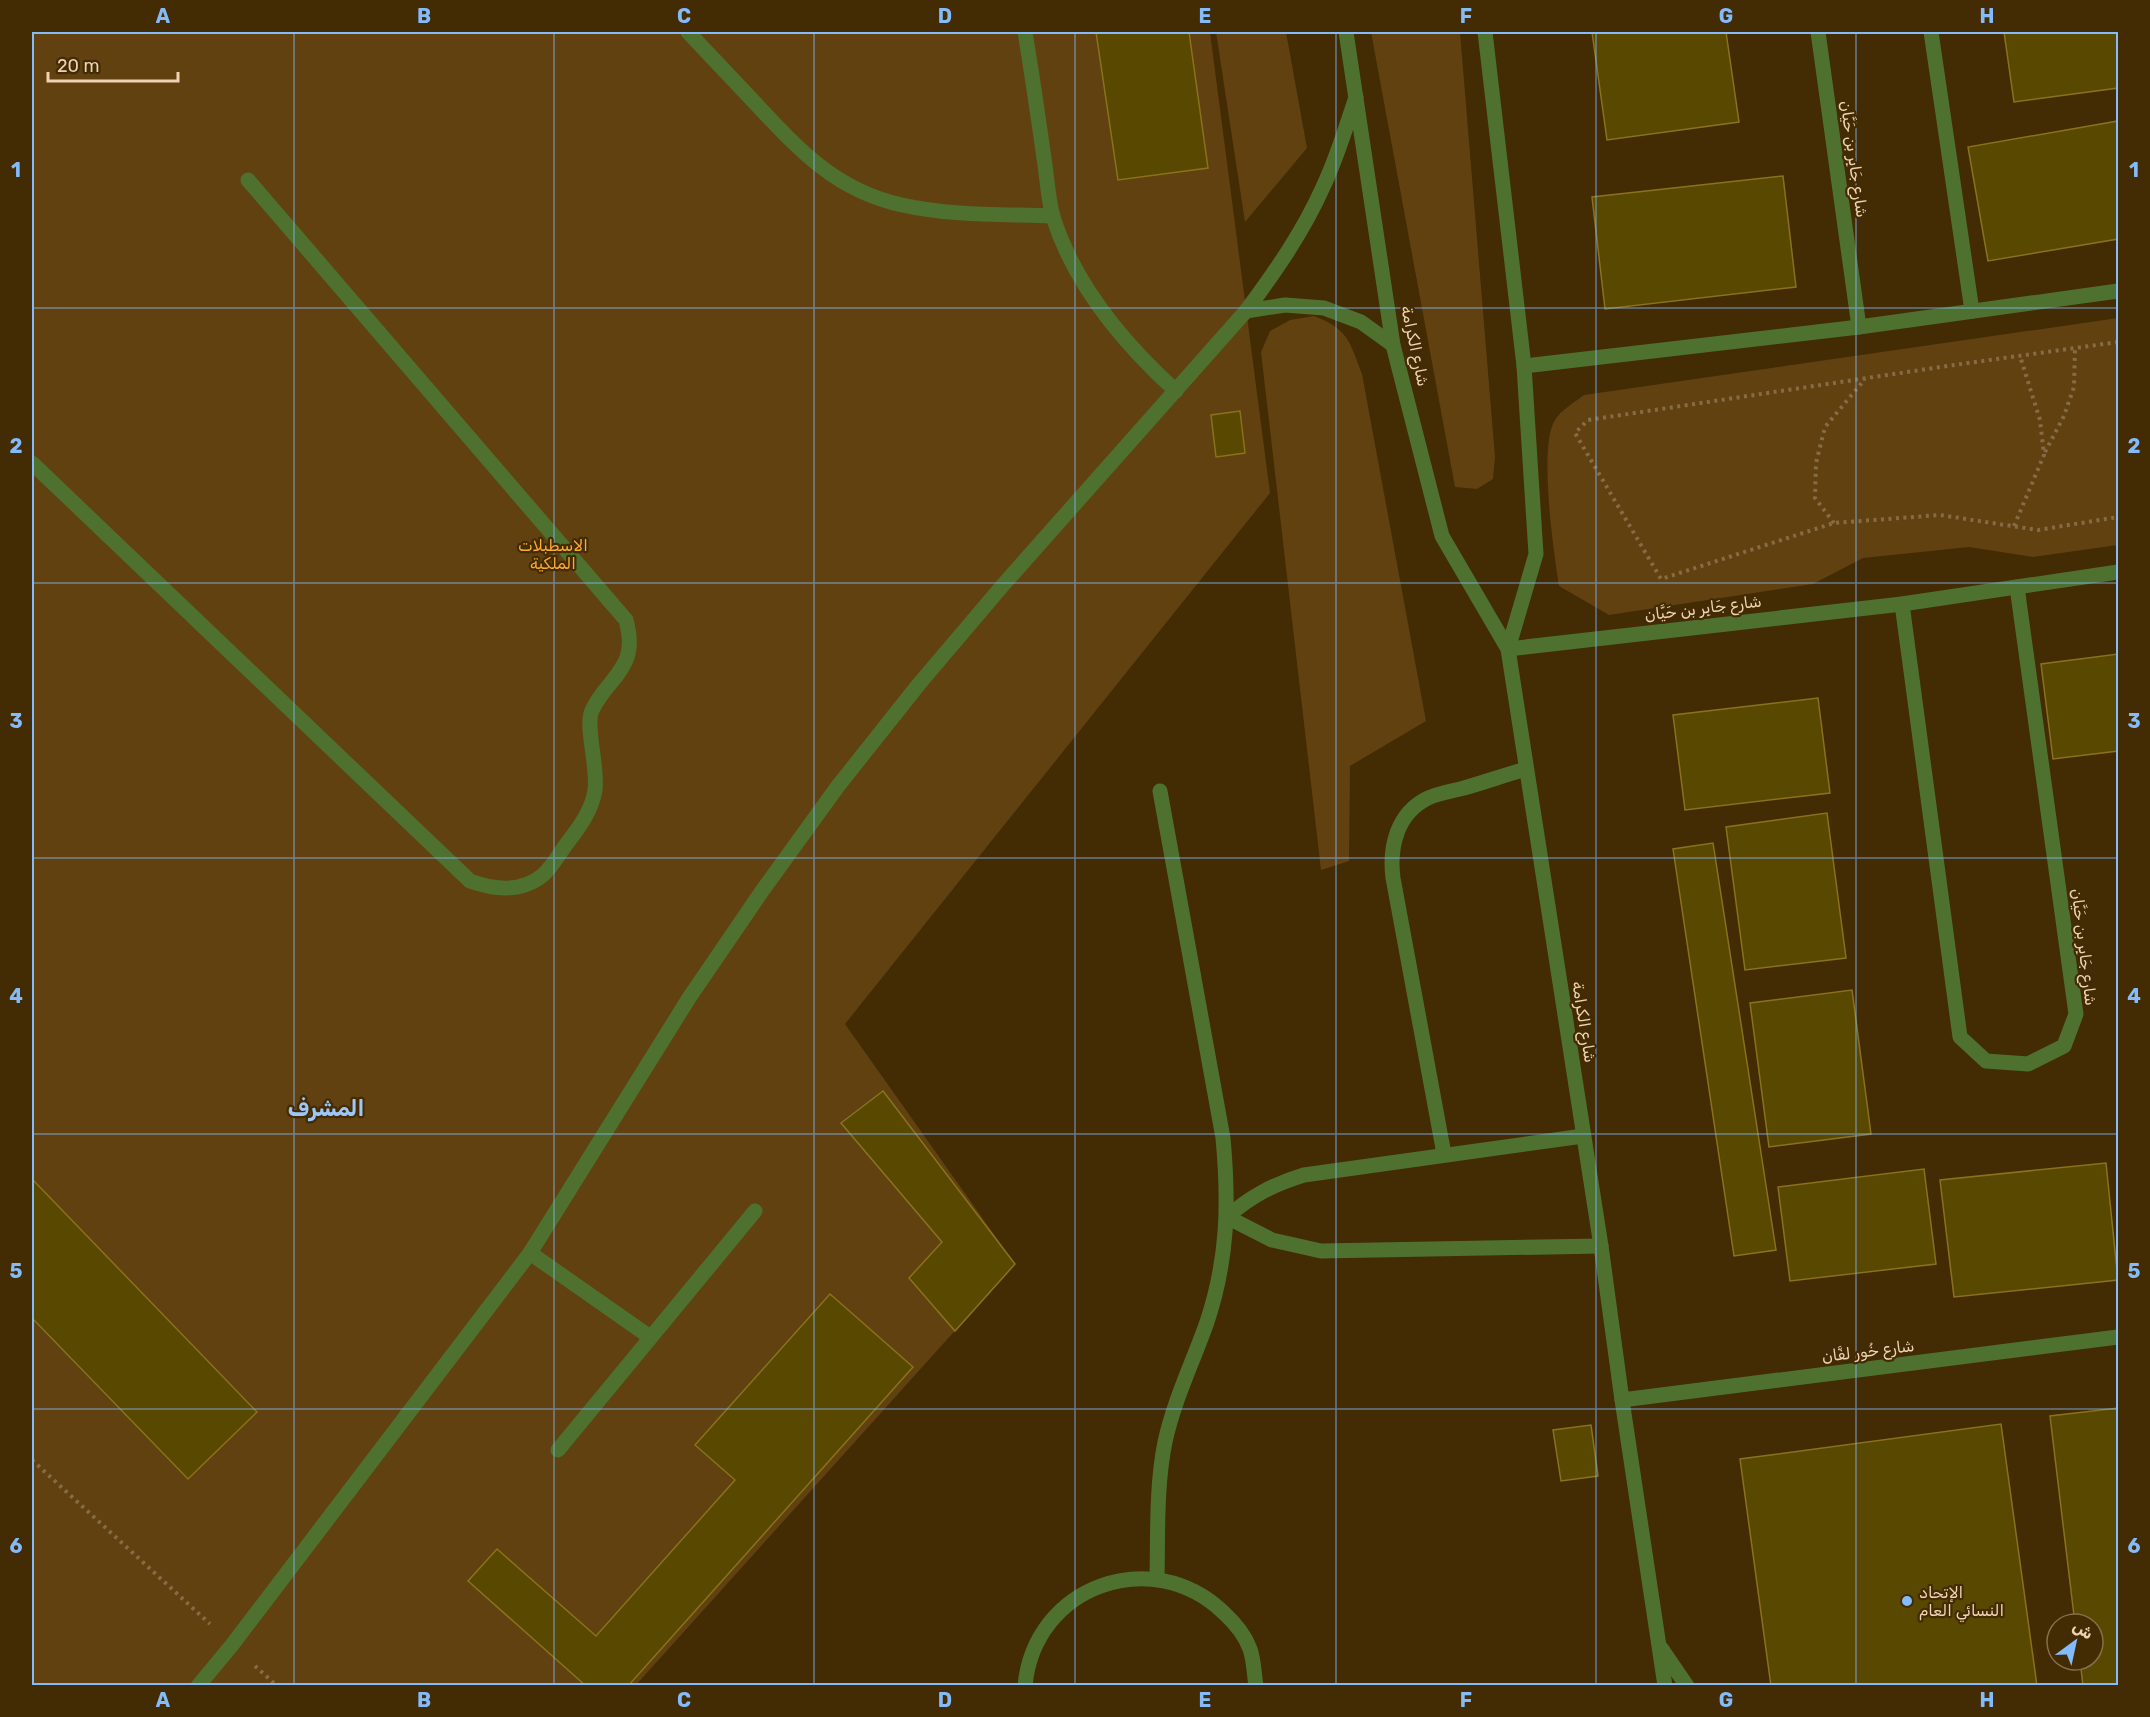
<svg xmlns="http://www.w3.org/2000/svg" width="2150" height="1717" font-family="Rubik,'Noto Naskh Arabic',sans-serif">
<rect width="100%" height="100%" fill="#432b04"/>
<g fill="#614110">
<polygon points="32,32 1210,32 1270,493 845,1024 1015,1264 636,1685 32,1686"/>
<polygon points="1216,32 1286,32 1307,148 1245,222"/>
<polygon points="1371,32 1460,32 1495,457 1493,479 1477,489 1455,487"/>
<path d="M1314,316C1349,329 1350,343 1362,374L1426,721L1350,766L1349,861L1321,870L1261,352L1270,331L1290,320Z"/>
<path d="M2118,318V545L2033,557L1969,547L1863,558L1813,584L1609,615L1559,586C1554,552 1538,447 1555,420C1561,410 1575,402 1584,395Z"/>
</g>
<g fill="#594800" stroke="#8a721c" stroke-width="1.5">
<polygon points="1096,32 1189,32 1208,168 1118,180"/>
<polygon points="1592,32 1726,32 1739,122 1607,140"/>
<polygon points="2004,32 2118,32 2118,88 2014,102"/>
<polygon points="2118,121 2118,239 1988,261 1968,147"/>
<polygon points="1783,176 1796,287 1605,309 1592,197"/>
<polygon points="1240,411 1245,453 1216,457 1211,415"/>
<polygon points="2118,654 2118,751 2053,759 2041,664"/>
<polygon points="1818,698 1830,793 1685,810 1673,715"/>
<polygon points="1827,813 1846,958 1745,970 1726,827"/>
<polygon points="1713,843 1776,1250 1734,1256 1673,849"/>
<polygon points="1852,990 1871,1134 1769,1147 1750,1003"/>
<polygon points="883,1091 1015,1264 955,1331 909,1278 942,1242 841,1123"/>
<polygon points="2106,1163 2118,1280 1954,1297 1940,1180"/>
<polygon points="1924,1169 1936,1264 1790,1281 1778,1187"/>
<polygon points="32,1179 257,1412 188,1479 32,1318"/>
<polygon points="830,1294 913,1367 628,1686 586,1686 468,1581 497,1549 596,1636 735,1480 695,1445"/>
<polygon points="2118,1408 2118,1686 2083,1686 2080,1660 2093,1660 2093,1624 2075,1624 2050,1416"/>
<polygon points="2001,1424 2037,1686 1771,1686 1740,1459"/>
<polygon points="1591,1425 1598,1476 1561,1481 1553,1430"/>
</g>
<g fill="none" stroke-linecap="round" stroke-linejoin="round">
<g stroke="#856c47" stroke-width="4" stroke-dasharray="3 4.5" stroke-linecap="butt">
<polyline points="2118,342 1947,366 1588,420 1575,433 1661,579 1834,523 1940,515 2038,530 2118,517"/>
<polyline points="2045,452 2064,416 2074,387 2075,348"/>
<polyline points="1834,523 1815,498 1816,463 1825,427 1865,379"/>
<polyline points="2014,526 2044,455 2040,420 2020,356"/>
<polyline points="32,1460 210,1624"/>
<polyline points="255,1666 277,1686"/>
</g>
<g stroke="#4e7130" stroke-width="15">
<path d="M688,32C711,56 734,81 757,105C800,151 837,191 902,205C951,216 1003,214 1053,216"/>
<path d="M1025,32C1032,74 1038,116 1044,158C1047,177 1048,199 1053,217C1075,286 1124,344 1176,391"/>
<polyline points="1246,311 1285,305 1324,308 1361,322 1393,345"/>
<path d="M32,463L470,881C495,890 521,893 543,875C553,866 560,852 568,842C580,826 592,810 595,790C598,767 586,730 591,713C594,704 600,697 605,690C626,665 635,653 626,620L248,180"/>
<path d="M1583,1136L1304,1175C1274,1184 1251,1196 1227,1217L1272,1240L1321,1251L1601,1246"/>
<path d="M1444,1154L1393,878C1389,847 1397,813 1428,798C1439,793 1452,791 1464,788C1485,782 1505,775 1526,769"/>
<polyline points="530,1253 650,1337"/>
<polyline points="1622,1400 1665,1686"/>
<polyline points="558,1450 755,1211"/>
<path d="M1157,1578C1158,1534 1156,1486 1165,1442C1174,1400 1193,1362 1207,1322C1228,1259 1229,1203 1223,1138L1160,791"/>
<polyline points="1661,1648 1687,1686"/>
<path d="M198,1686L232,1645L530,1253L689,998L762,891L838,786L919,684L1003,585L1246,311C1275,272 1303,232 1323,187C1337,158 1346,127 1356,97"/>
<path d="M1025,1686C1034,1586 1152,1544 1223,1612C1234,1622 1245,1635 1250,1649C1254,1660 1254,1674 1256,1686"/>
</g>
<g stroke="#4e7130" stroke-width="15">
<polyline points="1346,32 1393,345 1442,536 1508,649 1601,1246 1622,1400 2118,1337"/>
<polyline points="1485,32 1524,366 1536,554 1508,649"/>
<polyline points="1818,32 1859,327"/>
<polyline points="1931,32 1972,311"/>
<polyline points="1524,366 1859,327 2118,291"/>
<polyline points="1902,604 1960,1037 1986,1061 2028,1064 2064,1046 2076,1014 2017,587"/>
<polyline points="1508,649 1902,604 2118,572"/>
</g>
</g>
<path fill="none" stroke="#84bbfb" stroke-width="1.5" stroke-opacity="0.55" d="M294,32V1686M554,32V1686M814,32V1686M1075,32V1686M1336,32V1686M1596,32V1686M1856,32V1686M32,308H2118M32,583H2118M32,858H2118M32,1134H2118M32,1409H2118"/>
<circle fill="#84bbfb" stroke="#432b04" stroke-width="2" cx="1907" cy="1601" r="6"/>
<g text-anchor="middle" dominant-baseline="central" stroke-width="4.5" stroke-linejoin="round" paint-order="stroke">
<g font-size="16" fill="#eed3b3" stroke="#432b04">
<text transform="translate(1854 159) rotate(82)">شارع جَابِر بن حَيَّان</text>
<text transform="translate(1415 346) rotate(78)">شارع الكرامة</text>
<text transform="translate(1703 608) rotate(-7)">شارع جَابِر بن حَيَّان</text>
<text transform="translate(2084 947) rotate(83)">شارع جَابِر بن حَيَّان</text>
<text transform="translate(1584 1022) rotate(81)">شارع الكرامة</text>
<text transform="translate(1868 1351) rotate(-7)">شارع خُور لفَّان</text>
</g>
<g font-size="16" fill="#fcac2f" stroke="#432b04">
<text x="553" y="545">الاسطبلات<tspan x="553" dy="18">الملكية</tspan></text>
</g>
<g font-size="16" fill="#eed3b3" stroke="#432b04" text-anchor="start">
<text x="1919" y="1592">الإتحاد<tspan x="1919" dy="18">النسائي العام</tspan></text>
</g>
<g font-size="22" font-weight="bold" fill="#9ec6f6" stroke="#432b04">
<text x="326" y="1108">المشرف</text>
</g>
</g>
<rect width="2150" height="1717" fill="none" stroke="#432b04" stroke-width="66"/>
<g transform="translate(2075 1642) rotate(33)"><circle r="28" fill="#432b04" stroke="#876e4a" stroke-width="1.5"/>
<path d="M0-4.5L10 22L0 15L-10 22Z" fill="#84bbfb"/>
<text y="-9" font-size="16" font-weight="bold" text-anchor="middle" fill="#eed3b3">ش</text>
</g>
<path d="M48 72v9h130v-9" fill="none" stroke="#eed3b3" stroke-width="3"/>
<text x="57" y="72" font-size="18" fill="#eed3b3" stroke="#432b04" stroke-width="4.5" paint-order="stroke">20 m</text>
<rect x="33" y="33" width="2084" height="1651" fill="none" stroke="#84bbfb" stroke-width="2"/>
<g font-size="20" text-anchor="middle" font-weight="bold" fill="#84bbfb">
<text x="163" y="23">A</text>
<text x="424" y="23">B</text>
<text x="684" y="23">C</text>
<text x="945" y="23">D</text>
<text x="1205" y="23">E</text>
<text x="1466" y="23">F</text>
<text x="1726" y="23">G</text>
<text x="1987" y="23">H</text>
<text x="16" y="177">1</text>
<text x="2134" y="177">1</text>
<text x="16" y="453">2</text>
<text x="2134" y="453">2</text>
<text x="16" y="728">3</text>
<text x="2134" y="728">3</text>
<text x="16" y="1003">4</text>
<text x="2134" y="1003">4</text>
<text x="16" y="1278">5</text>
<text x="2134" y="1278">5</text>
<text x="16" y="1553">6</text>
<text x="2134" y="1553">6</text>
<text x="163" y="1707">A</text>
<text x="424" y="1707">B</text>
<text x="684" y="1707">C</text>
<text x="945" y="1707">D</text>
<text x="1205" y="1707">E</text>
<text x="1466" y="1707">F</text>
<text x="1726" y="1707">G</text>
<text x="1987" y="1707">H</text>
</g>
</svg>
